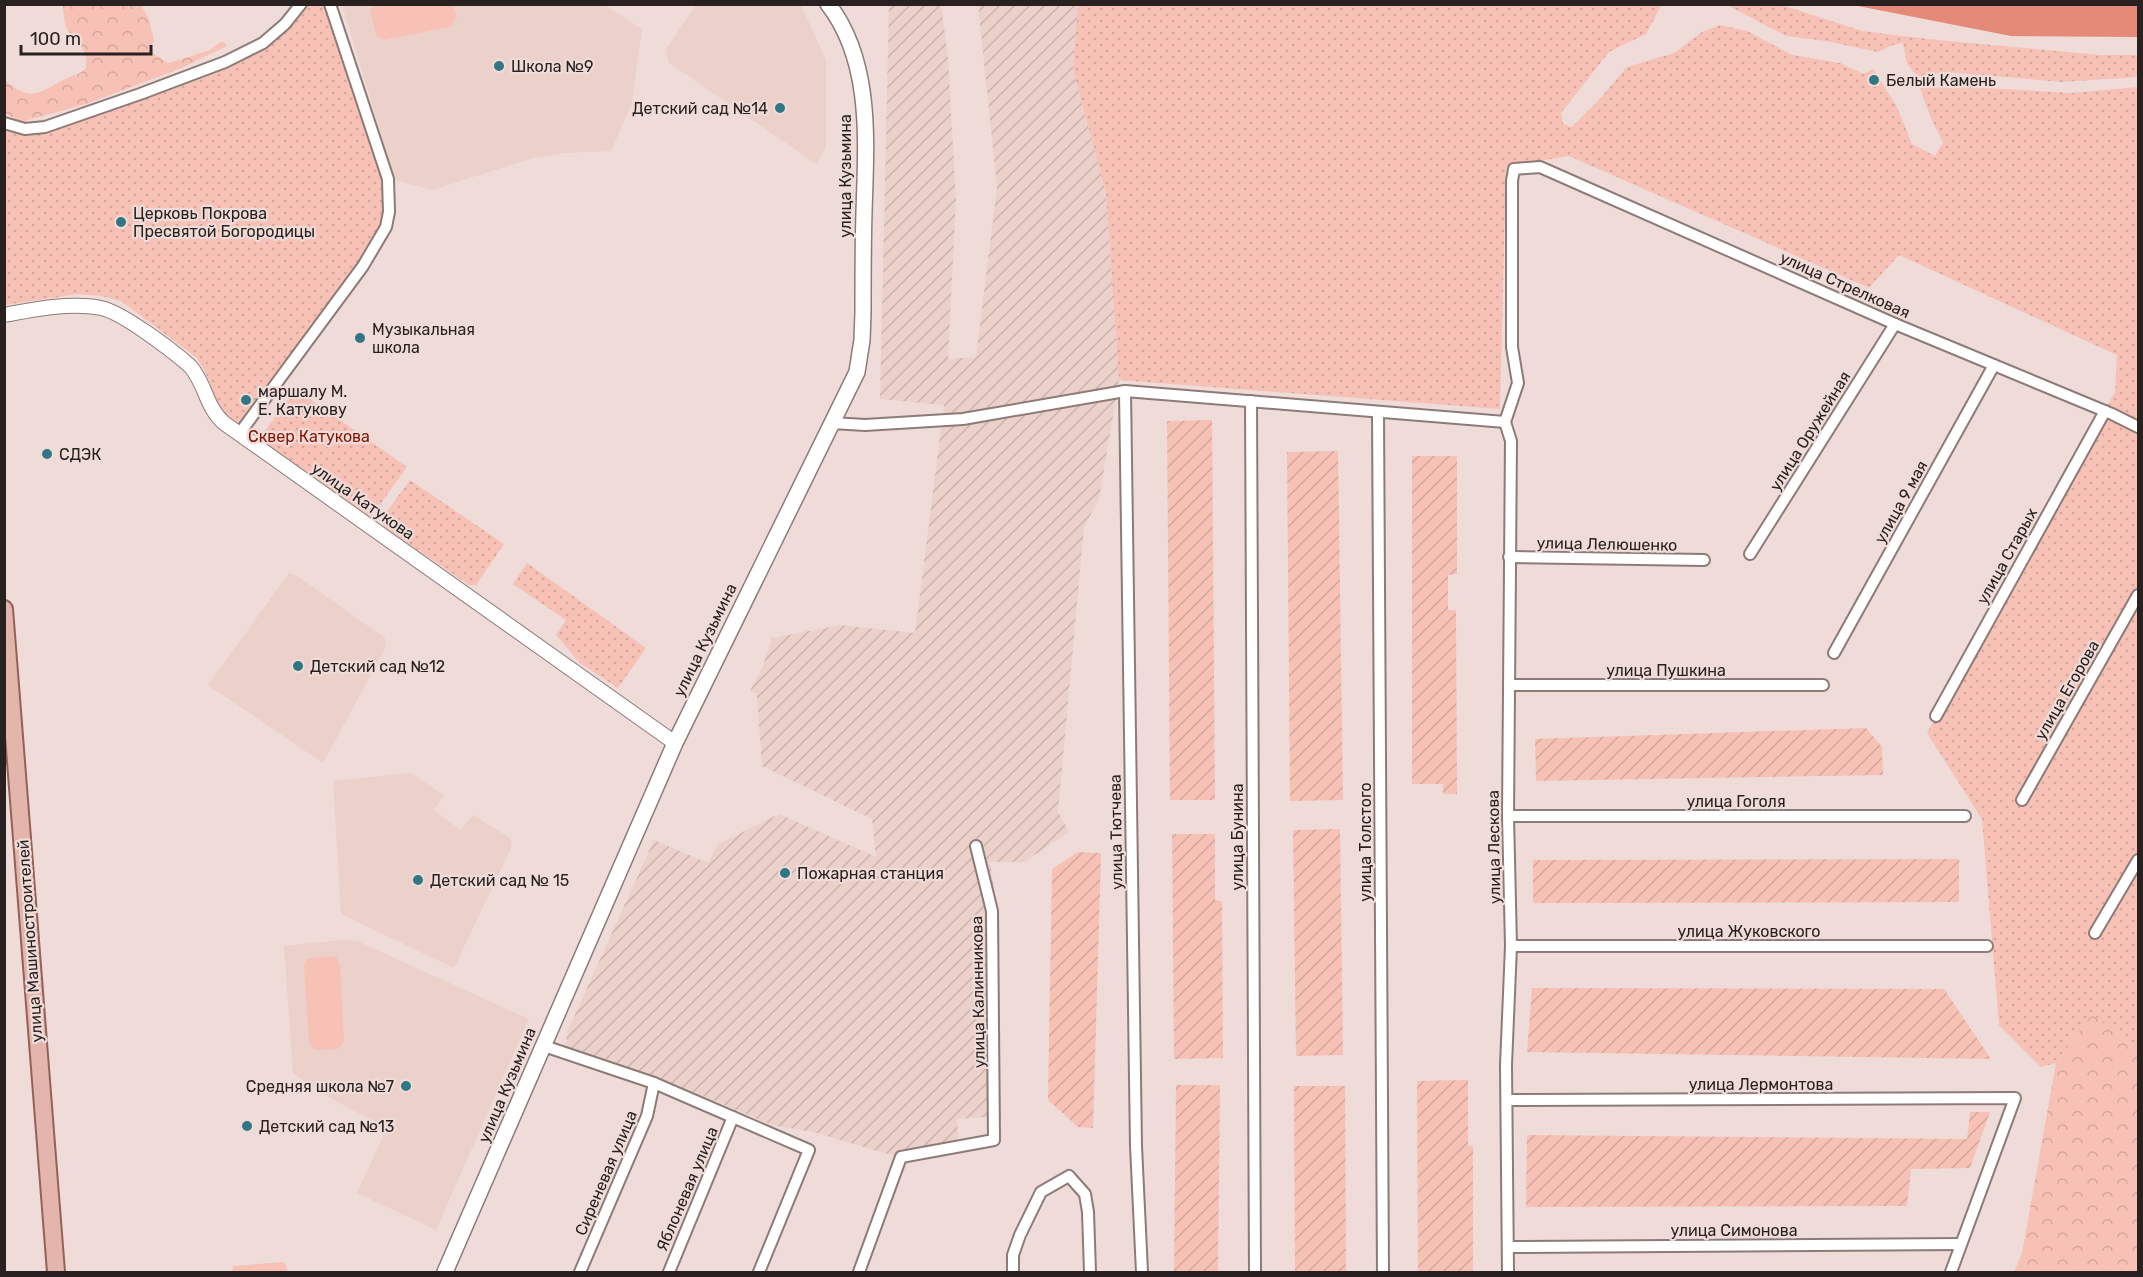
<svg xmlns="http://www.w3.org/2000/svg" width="2143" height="1277" font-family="Rubik,sans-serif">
<defs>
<pattern id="industrial-furrows" width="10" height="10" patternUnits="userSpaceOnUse" patternTransform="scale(1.5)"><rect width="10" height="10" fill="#ecd0ca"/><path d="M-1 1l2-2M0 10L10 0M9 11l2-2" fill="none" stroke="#cab2ad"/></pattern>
<pattern id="grass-dots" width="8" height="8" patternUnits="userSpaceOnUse" patternTransform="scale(1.5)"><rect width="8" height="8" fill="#f7c1b6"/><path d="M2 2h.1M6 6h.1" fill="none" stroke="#d4a69c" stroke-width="1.8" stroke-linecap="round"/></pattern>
<pattern id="forest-crowns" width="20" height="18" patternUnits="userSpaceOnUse" patternTransform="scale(1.5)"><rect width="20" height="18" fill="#f7c1b6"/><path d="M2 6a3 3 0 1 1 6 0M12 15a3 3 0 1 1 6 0" fill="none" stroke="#d4a69c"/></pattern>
<pattern id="garden-furrows" width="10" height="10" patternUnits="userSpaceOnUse" patternTransform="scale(1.5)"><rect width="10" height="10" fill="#f7c1b6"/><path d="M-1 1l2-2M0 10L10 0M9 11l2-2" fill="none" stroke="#d4a69c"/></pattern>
</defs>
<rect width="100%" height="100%" fill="#efdcd8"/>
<g fill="#ecd0ca">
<polygon points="342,5 605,5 642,29 632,103 611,151 565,153 533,158 432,190 395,180"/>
<polygon points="799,5 802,7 826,60 826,148 816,164 668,62 666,49 696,5"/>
<polygon points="289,573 296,575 385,638 386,647 323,763 208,685"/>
<polygon points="411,773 444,795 434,810 461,830 473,815 510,838 512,846 454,968 341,914 333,781"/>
<polygon points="342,940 357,941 529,1019 436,1230 357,1193 387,1128 330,1098 293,1073 284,946"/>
</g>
<polygon fill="url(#industrial-furrows)" points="889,5 941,5 948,58 956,200 948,359 976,357 997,187 978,5 1078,5 1073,69 1106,193 1119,380 1099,499 1084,527 1058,812 1069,832 1024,862 990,862 998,914 1001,1116 957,1119 959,1150 905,1159 813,1132 772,1125 659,1078 565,1047 568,1030 654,840 708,863 718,844 779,814 876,857 872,819 762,766 757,694 750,691 762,668 772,638 840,625 915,633 944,405 880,399"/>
<g fill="url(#grass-dots)">
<polygon points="1662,4 1646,34 1609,52 1561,113 1563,124 1572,127 1599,100 1627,67 1674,53 1702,32 1720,25 1747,31 1792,55 1840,63 1864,74 1873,69 1896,105 1912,144 1935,156 1943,142 1932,121 1920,88 1970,87 2070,93 2138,87 2138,1052 2092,1014 2056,1063 2041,1067 1999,1025 1982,819 1927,733 2115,392 2117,355 1899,255 1869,288 1569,156 1506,167 1500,409 1119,380 1106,193 1073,69 1078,5"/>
<polygon points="307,5 323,5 332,23 374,151 382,182 384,205 381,225 372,242 238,427 223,416 206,374 197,358 121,301 102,296 78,294 5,305 5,131 26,135 45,132 143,100 229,68 261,50 282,33"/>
<polygon points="1727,5 1782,5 1862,31 1937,40 2101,55 2138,55 2138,77 2062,82 1946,72 1918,77 1907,64 1903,43 1893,45 1878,52 1826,41 1786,36"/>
<polygon points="296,389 407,467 371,517 259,439"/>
<polygon points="410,480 504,544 476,585 469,585 384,527 382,518"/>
<polygon points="527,563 646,648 618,688 580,663 556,635 566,620 513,584"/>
</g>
<g fill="url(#forest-crowns)">
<path d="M63,5H141L149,19L154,41L148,50C149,51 166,62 169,63L210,50L219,43L224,42L227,46L179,69L86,104L25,121L17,120L5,113V80C31,103 38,93 65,79C73,75 80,75 86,68C89,48 75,43 67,29C63,21 64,13 63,5Z"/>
<polygon points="2092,1014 2138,1052 2138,1272 2014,1272 2022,1253 2056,1063"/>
</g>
<g fill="url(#garden-furrows)">
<polygon points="1212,420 1215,800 1170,800 1167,421"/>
<polygon points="1338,451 1343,800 1290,801 1287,452"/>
<polygon points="1412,456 1457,456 1457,574 1448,575 1448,610 1456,610 1457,794 1443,794 1443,784 1412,784"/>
<polygon points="1866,728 1882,747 1883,775 1536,781 1535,739"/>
<polygon points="1340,829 1343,1055 1296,1056 1293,830"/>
<polygon points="1172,834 1215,834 1215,900 1222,901 1223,1058 1174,1059"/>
<polygon points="1078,852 1101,853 1093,1128 1078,1127 1048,1100 1052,869"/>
<polygon points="1959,859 1959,902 1533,903 1533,860"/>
<polygon points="1532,988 1944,989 1991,1059 1527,1052"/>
<polygon points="1468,1080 1468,1146 1473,1146 1473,1272 1418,1272 1417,1081"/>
<polygon points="1176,1085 1220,1085 1218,1272 1174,1272"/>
<polygon points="1294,1086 1345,1086 1346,1272 1295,1272"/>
<polygon points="1970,1112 1990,1112 1970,1168 1911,1169 1907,1206 1526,1207 1527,1135 1967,1139"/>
</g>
<g fill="#f7c1b6">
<polygon points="375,4 453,5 457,17 450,27 384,40 376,35 370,10"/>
<polygon points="331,956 337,958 340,965 344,1041 338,1049 318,1050 312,1048 309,1042 304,965 307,959"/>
<polygon points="283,1262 286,1265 287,1272 232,1272 233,1266"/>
</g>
<polygon fill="#e58978" points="1853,5 2138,5 2138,37 2011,36"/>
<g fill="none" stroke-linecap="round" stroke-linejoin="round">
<defs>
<g id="minor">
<polyline points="4,123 25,129 45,127 140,94 225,62 263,43 285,24 301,4"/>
<polyline points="1125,391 1136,1146 1142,1272"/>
<polyline points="1251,401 1255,1272"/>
<polyline points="1378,412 1383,1272"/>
<polyline points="1505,422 1518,383 1512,347 1512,181 1514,169 1540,167 1895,324 2112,414 2138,427"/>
<polyline points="1505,422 1511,441 1508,816 1511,946 1506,1065 1508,1272"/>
<polyline points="832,423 865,425 963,419 1125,391 1505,422"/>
<polyline points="239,434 363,266 386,227 389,212 388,179 330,4"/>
<polyline points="1750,554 1895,324"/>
<polyline points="1509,557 1704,560"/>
<polyline points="1834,653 1994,365"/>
<polyline points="1509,685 1823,685"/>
<polyline points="1936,716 2105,411"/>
<polyline points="2022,800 2138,595"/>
<polyline points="1508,816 1965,816"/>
<polyline points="2095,933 2138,860"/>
<polyline points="1511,946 1987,946"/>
<polyline points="544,1046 654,1083 809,1150 759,1272"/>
<polyline points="1508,1100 2015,1098 1951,1272"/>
<polyline points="1508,1247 1960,1244"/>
<polyline points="580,1272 647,1116 654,1083"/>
<polyline points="669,1272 733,1117"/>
<polyline points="859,1272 901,1157 994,1140 992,911 976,846"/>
<polyline points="1013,1272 1013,1255 1020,1235 1041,1192 1069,1176 1085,1194 1088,1212 1090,1272"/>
</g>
<path id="tertiary" d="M4,315C35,309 71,302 101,308C122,312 173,351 190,366C206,384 205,406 224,423L675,743"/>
<path id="secondary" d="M445,1272L675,743L857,372L862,340L863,312C863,279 863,245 864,212C866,143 873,62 828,4"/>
<polyline id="primary" points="4,609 56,1272"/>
</defs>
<use href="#minor" stroke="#8c7b77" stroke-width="14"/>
<use href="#tertiary" stroke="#8c7b77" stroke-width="16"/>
<use href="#secondary" stroke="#8c7b77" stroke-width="18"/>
<use href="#primary" stroke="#956156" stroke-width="20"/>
<use href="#minor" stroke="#fff" stroke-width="10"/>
<use href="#tertiary" stroke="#fff" stroke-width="14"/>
<use href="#secondary" stroke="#fff" stroke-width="15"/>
<use href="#primary" stroke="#e3b5ac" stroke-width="16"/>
</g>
<g fill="#307683" stroke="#efdcd8" stroke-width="2">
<circle cx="499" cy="66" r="6"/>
<circle cx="1874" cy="80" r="6"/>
<circle cx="780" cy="108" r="6"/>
<circle cx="121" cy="222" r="6"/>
<circle cx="360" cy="338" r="6"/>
<circle cx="246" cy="400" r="6"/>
<circle cx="47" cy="454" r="6"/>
<circle cx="298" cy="666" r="6"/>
<circle cx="785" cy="873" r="6"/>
<circle cx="418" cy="880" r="6"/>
<circle cx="406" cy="1086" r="6"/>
<circle cx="247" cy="1126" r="6"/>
</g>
<g text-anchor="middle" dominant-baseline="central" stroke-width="4.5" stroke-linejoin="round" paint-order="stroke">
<g font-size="16" fill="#28211f" stroke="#efdcd8" text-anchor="start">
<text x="511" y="66">Школа №9</text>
<text x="1886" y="80">Белый Камень</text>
<text x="768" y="108" text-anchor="end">Детский сад №14</text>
<text x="133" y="213">Церковь Покрова<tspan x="133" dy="18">Пресвятой Богородицы</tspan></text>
<text x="372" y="329">Музыкальная<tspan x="372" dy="18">школа</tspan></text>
<text x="258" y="391">маршалу М.<tspan x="258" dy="18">Е. Катукову</tspan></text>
<text x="59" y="454">СДЭК</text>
<text x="310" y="666">Детский сад №12</text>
<text x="797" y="873">Пожарная станция</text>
<text x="430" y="880">Детский сад № 15</text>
<text x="394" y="1086" text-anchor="end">Средняя школа №7</text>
<text x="259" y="1126">Детский сад №13</text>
</g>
<g font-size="16" fill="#28211f" stroke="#efdcd8">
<text transform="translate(845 176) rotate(-90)">улица Кузьмина</text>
<text transform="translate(1845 285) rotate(24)">улица Стрелковая</text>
<text transform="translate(1810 431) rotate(-58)">улица Оружейная</text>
<text transform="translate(363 501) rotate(35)">улица Катукова</text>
<text transform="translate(1901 502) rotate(-61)">улица 9 мая</text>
<text transform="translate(1607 544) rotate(1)">улица Лелюшенко</text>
<text transform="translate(2007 556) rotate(-61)">улица Старых</text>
<text transform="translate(705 640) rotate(-64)">улица Кузьмина</text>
<text x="1666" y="670">улица Пушкина</text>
<text transform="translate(2067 690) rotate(-60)">улица Егорова</text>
<text x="1736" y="801">улица Гоголя</text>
<text transform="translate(1116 832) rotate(-91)">улица Тютчева</text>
<text transform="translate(1237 837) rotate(-90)">улица Бунина</text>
<text transform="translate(1365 842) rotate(-90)">улица Толстого</text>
<text transform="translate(1494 847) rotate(-91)">улица Лескова</text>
<text x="1749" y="931">улица Жуковского</text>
<text transform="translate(30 941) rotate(-94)">улица Машиностроителей</text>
<text transform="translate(978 992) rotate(-91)">улица Калинникова</text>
<text x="1761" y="1084">улица Лермонтова</text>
<text transform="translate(507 1085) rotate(-67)">улица Кузьмина</text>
<text transform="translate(606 1173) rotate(-67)">Сиреневая улица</text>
<text transform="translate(687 1189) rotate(-67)">Яблоневая улица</text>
<text x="1734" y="1230">улица Симонова</text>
</g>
<g font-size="16" fill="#821404" stroke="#efdcd8">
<text x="309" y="436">Сквер Катукова</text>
</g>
</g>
<rect width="2143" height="1277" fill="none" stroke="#28211f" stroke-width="12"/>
<path d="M21 45v9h130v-9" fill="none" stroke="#28211f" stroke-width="3"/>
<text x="30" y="45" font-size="18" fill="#28211f" stroke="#efdcd8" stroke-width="4.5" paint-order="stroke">100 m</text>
</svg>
